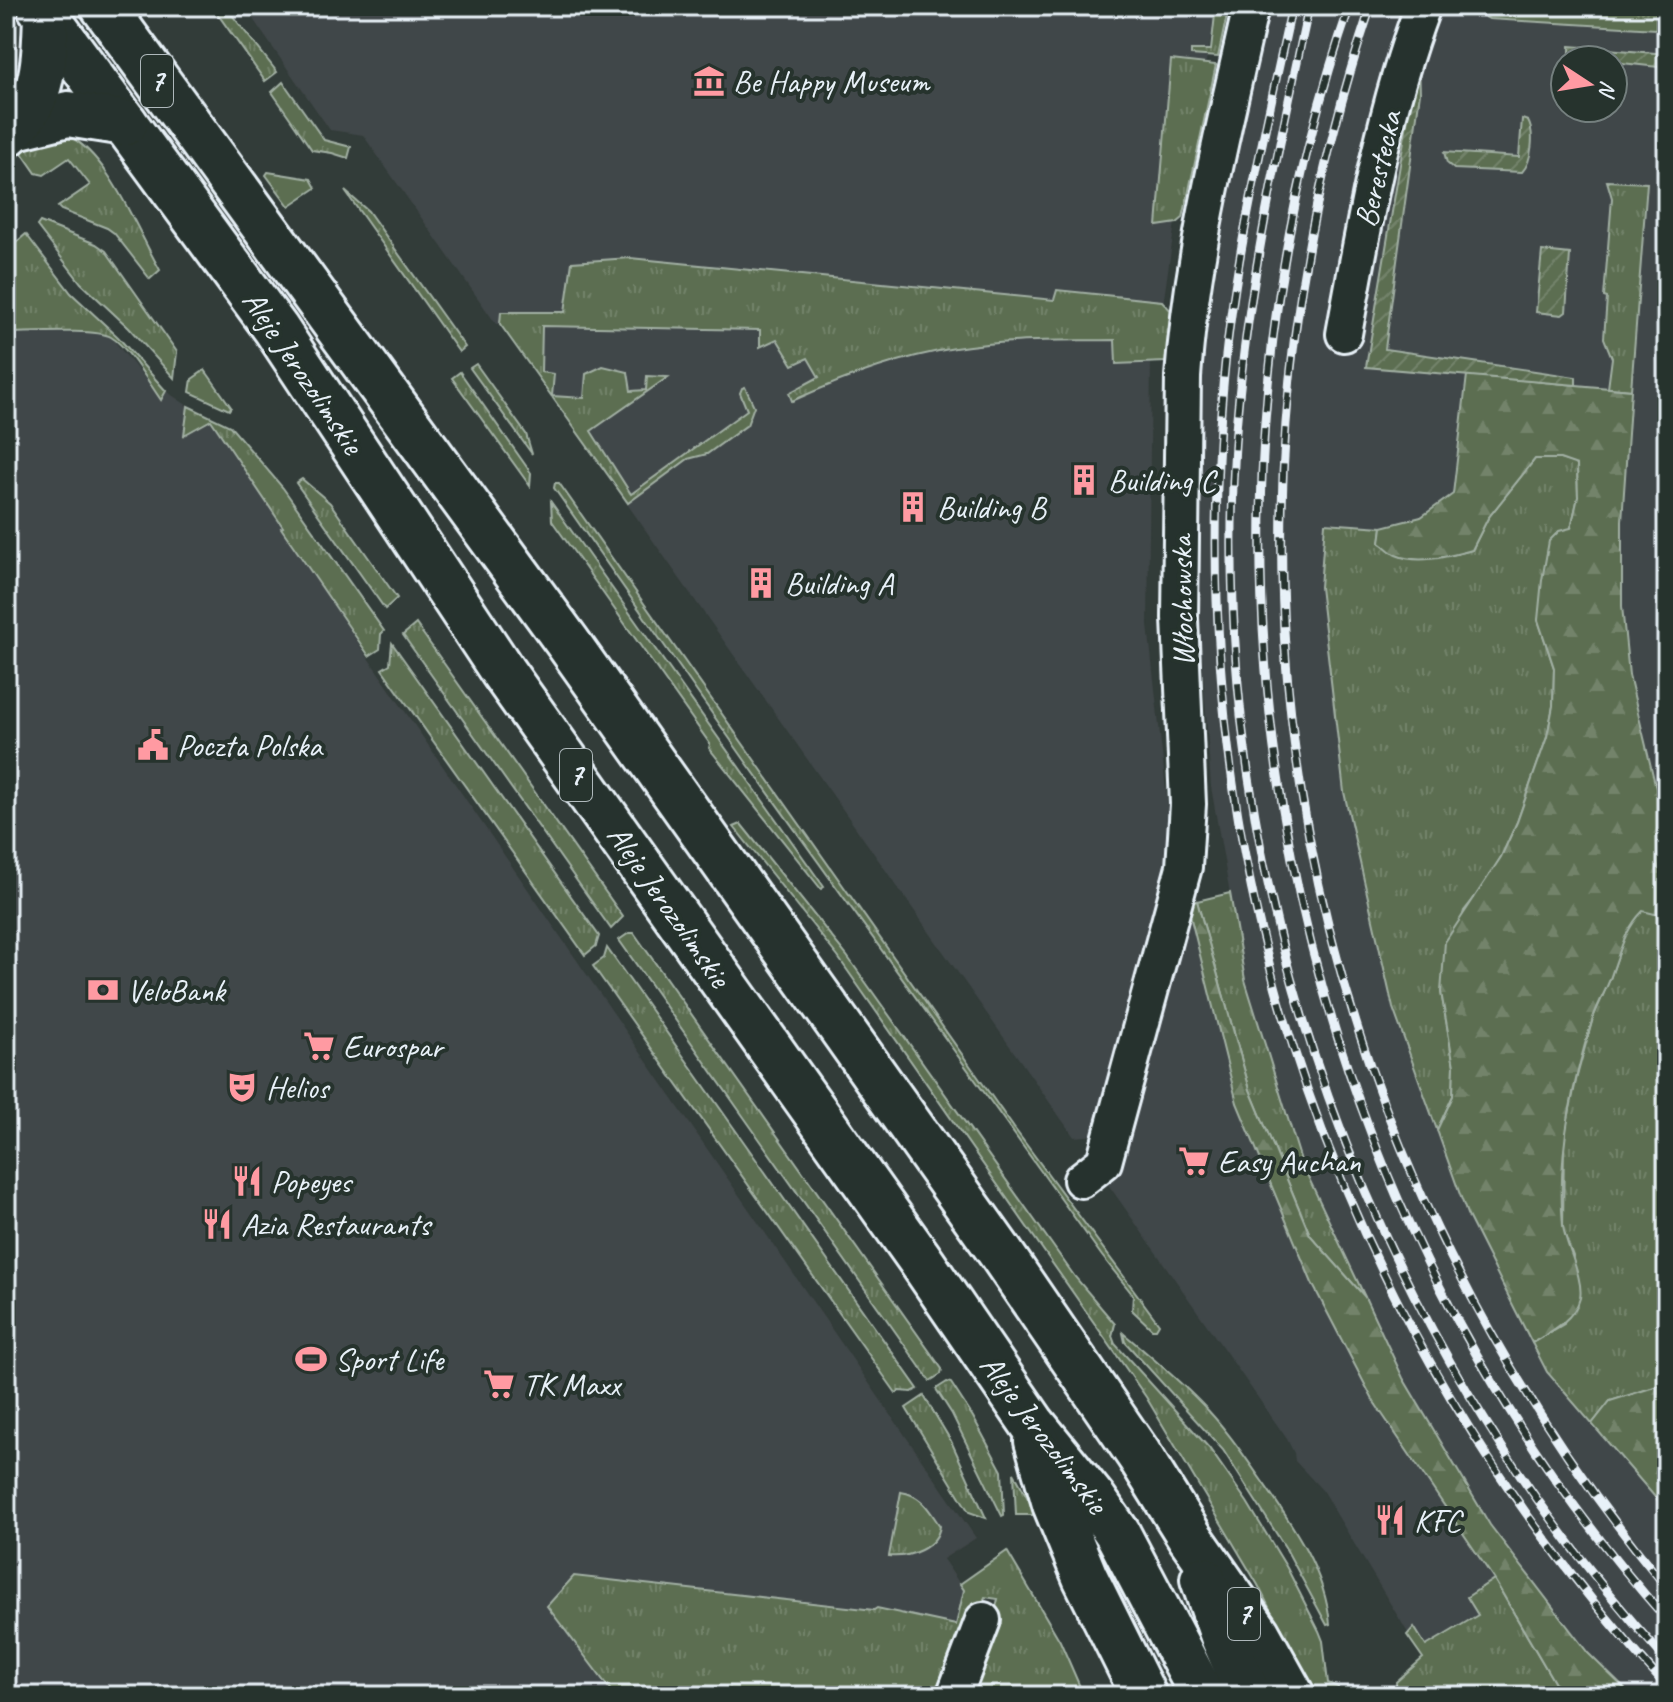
<svg xmlns="http://www.w3.org/2000/svg" width="1673" height="1702" font-family="Caveat,sans-serif">
<defs>
<pattern id="grass-tufts" width="24" height="20" patternUnits="userSpaceOnUse" patternTransform="scale(2)"><rect width="24" height="20" fill="#5b6e51"/><path d="M3 7l-1-3M5 7V3M7 7l1-3M15 17l-1-3M17 17v-4M19 17l1-3" fill="none" stroke="#73836b"/></pattern>
<pattern id="forest-firs" width="22" height="20" patternUnits="userSpaceOnUse" patternTransform="scale(2)"><rect width="22" height="20" fill="#5b6e51"/><path d="M5 1l3.5 6h-7zM16 11l3.5 6h-7z" fill="#73836b"/></pattern>
<pattern id="garden-furrows" width="10" height="10" patternUnits="userSpaceOnUse" patternTransform="scale(2)"><rect width="10" height="10" fill="#5b6e51"/><path d="M-1 1l2-2M0 10L10 0M9 11l2-2" fill="none" stroke="#73836b"/></pattern>
</defs>
<rect width="100%" height="100%" fill="#323c39"/>
<filter id="ink" filterUnits="userSpaceOnUse"><feTurbulence type="fractalNoise" baseFrequency=".0125" numOctaves="2"/><feDisplacementMap in="SourceGraphic" scale="16" xChannelSelector="R" yChannelSelector="G"/><feConvolveMatrix kernelMatrix="1 2 1 2 8 2 1 2 1" color-interpolation-filters="sRGB"/></filter>
<g filter="url(#ink)">
<g fill="#404648" fill-rule="evenodd">
<polygon points="246,6 1218,6 1183,167 1158,340 1151,362 1148,625 1173,854 1097,1135 1074,1137 500,324 496,324 363,135 330,130 246,9"/>
<path d="M1271,6H1667V1696H1632L1588,1653L1490,1525L1403,1378L1302,1164L1245,980L1211,787L1198,599L1202,363L1228,196ZM1565,60H1613V108H1565Z"/>
<polygon points="6,333 90,333 110,336 162,399 166,391 188,406 184,435 211,419 366,655 976,1538 943,1559 964,1590 956,1625 877,1608 874,1611 548,1606 615,1696 6,1696"/>
<polygon points="1187,903 1237,1103 1312,1283 1374,1402 1516,1613 1423,1658 1322,1490 1295,1461 1294,1453 1287,1439 1105,1180"/>
</g>
<g fill="url(#grass-tufts)" stroke="#a2b0a4" stroke-width="2">
<polygon points="212,6 225,6 277,72 265,81"/>
<polygon points="1216,6 1229,6 1218,57 1191,55 1191,50 1211,50"/>
<polygon points="1465,6 1657,6 1656,29 1489,19"/>
<polygon points="1171,60 1216,65 1183,218 1177,223 1157,226"/>
<polygon points="283,82 324,140 351,147 348,158 332,153 312,150 272,92"/>
<path d="M67,135C110,156 136,229 160,270L150,279L114,233L107,228L61,210L58,207L90,185L69,158L44,175L36,173L20,150L28,144Z"/>
<polygon points="268,172 311,179 316,188 289,206 266,175"/>
<polygon points="1607,181 1647,183 1631,390 1608,388 1612,358 1604,338 1607,298 1604,297 1612,198"/>
<polygon points="345,191 368,211 465,347 459,352"/>
<polygon points="40,222 96,244 106,251 177,352 174,378 129,328 81,283 37,226"/>
<path d="M26,234L71,293L118,337L166,391L161,400C149,383 128,347 111,337C96,328 27,333 6,333V251Z"/>
<path d="M630,258L1054,300L1057,290L1162,301L1175,315L1172,356L1166,362L1116,364L1115,340C1062,341 1008,339 955,348C899,357 843,378 792,401L789,393L819,377L808,358L793,365L777,339L760,347V330L542,326L541,372L554,374L552,396L584,398L586,374L603,366L628,372L631,391L646,390L647,376L668,377L591,431L631,494L747,410L740,393L742,388L745,387L754,406L747,425L707,454L688,459L628,503L500,324L501,312H565L572,262Z"/>
<polygon points="476,364 526,434 532,454 470,368"/>
<polygon points="205,370 231,407 229,410 190,392 192,379"/>
<polygon points="460,372 531,473 530,486 452,378"/>
<polygon points="188,406 230,426 283,488 384,631 381,634 380,649 369,656 281,528 283,527 211,420 184,435"/>
<path d="M1536,458L1560,459L1577,464L1578,497L1571,528L1538,620L1554,668L1553,706L1547,737L1517,822L1501,857L1483,887L1464,911L1441,992L1454,1066L1453,1096L1437,1130L1393,1008L1344,792L1320,587L1325,523L1382,527L1380,543C1423,559 1427,562 1472,550L1488,518Z"/>
<polygon points="302,479 330,503 397,598 385,609 296,483"/>
<polygon points="555,483 559,483 1014,1128 1159,1324 1156,1329 1152,1329 1132,1310 1133,1295 1102,1256 744,759 554,488"/>
<polygon points="551,502 824,887 821,889 709,748 710,744 552,521"/>
<polygon points="416,624 623,917 611,929 403,635"/>
<polygon points="392,643 599,936 596,946 585,955 382,669 390,664"/>
<polygon points="741,824 847,956 1075,1277 1115,1324 1112,1336 1115,1344 1209,1448 1247,1502 1287,1568 1319,1631 1323,1641 1328,1683 1338,1687 1338,1696 1313,1696 1258,1585 1146,1397 838,957 734,827"/>
<polygon points="1230,893 1245,980 1302,1164 1365,1297 1310,1235 1250,1090 1197,901"/>
<polygon points="1643,910 1659,915 1667,942 1667,1383 1610,1401 1592,1424 1547,1372 1532,1343 1564,1324 1573,1256 1563,1230 1564,1137 1577,1076 1593,1018 1610,979 1628,926"/>
<polygon points="629,933 634,933 942,1369 941,1374 930,1381 619,940"/>
<polygon points="607,948 918,1389 912,1392 899,1391 896,1393 593,966 604,958"/>
<path d="M1123,1333C1149,1355 1177,1378 1201,1403C1224,1426 1243,1454 1262,1481C1292,1524 1325,1570 1330,1624L1327,1625L1285,1547L1223,1450L1125,1342Z"/>
<polygon points="947,1382 951,1383 973,1417 1002,1471 1004,1515 1002,1516 952,1414 936,1389"/>
<polygon points="924,1396 951,1441 986,1518 969,1512 906,1408"/>
<polygon points="1014,1473 1036,1513 1036,1515 1016,1515"/>
<path d="M901,1492C922,1495 929,1510 940,1526C937,1548 909,1558 889,1556Z"/>
<polygon points="1007,1551 1060,1641 1084,1696 968,1696 991,1627 998,1599 985,1597 972,1624 963,1633 933,1696 615,1696 547,1606 574,1576 874,1610 877,1608 956,1625 964,1590 960,1584"/>
<polygon points="1494,1579 1557,1687 1565,1696 1397,1696 1396,1682 1423,1658 1407,1635 1414,1627 1426,1646 1478,1615 1467,1597"/>
</g>
<g fill="url(#forest-firs)" stroke="#a2b0a4" stroke-width="2">
<path d="M1467,375L1631,390L1622,521V606L1629,675L1667,834V942L1659,915L1643,911C1625,929 1620,951 1611,976C1606,991 1597,1005 1592,1021C1571,1087 1557,1157 1563,1226C1565,1244 1584,1278 1580,1298C1575,1319 1549,1333 1532,1343L1467,1214L1437,1130L1453,1096L1454,1066L1441,992L1445,942L1501,857L1517,822L1547,737L1553,706L1554,668L1538,620L1542,580L1549,541L1559,531L1571,528L1578,497L1577,465L1560,459H1535L1488,518L1472,550C1449,556 1419,565 1396,555C1390,552 1385,546 1380,543L1382,527L1421,517L1453,494Z"/>
<polygon points="1197,901 1250,1090 1310,1235 1365,1297 1403,1378 1490,1525 1588,1653 1632,1696 1565,1696 1557,1687 1494,1579 1374,1402 1312,1283 1237,1103 1187,903"/>
<polygon points="1667,1383 1667,1511 1592,1424 1610,1401"/>
</g>
<g fill="url(#garden-furrows)" stroke="#a2b0a4" stroke-width="2">
<polygon points="1570,46 1667,54 1667,68 1613,62 1613,60 1570,58"/>
<polygon points="1417,63 1419,63 1420,93 1385,349 1576,377 1576,385 1366,367"/>
<path d="M1522,119L1528,121C1535,133 1532,162 1522,172L1454,169L1447,163L1444,152L1519,157Z"/>
<polygon points="1542,251 1570,254 1566,312 1562,315 1536,312"/>
</g>
<g fill="none" stroke-linecap="round" stroke-linejoin="round">
<defs>
<g id="street">
<path d="M1344,334C1364,224 1383,112 1423,6"/>
<path d="M1081,1180L1104,1162L1184,867L1188,804L1180,618L1183,377C1192,251 1224,129 1251,6"/>
<polyline points="954,1696 983,1620"/>
</g>
<g id="primary">
<polyline points="39,6 276,329 503,672 919,1258 1032,1423 1095,1501 1118,1534 1203,1696"/>
<polyline points="103,6 568,643 1000,1252 1139,1455 1190,1537 1257,1633 1292,1696"/>
<polyline points="16,127 68,114 125,123"/>
<path d="M6,135C45,102 44,63 46,16"/>
<polyline points="1037,1441 1055,1504 1085,1577 1144,1696"/>
<polyline points="1203,1579 1224,1639 1249,1696"/>
</g>
</defs>
<use href="#street" stroke="#e8f1f8" stroke-width="40"/>
<use href="#primary" stroke="#e8f1f8" stroke-width="50"/>
<use href="#street" stroke="#26332d" stroke-width="34"/>
<use href="#primary" stroke="#26332d" stroke-width="44"/>
<defs>
<g id="rail">
<path d="M1292,6C1264,136 1232,266 1222,398C1183,881 1340,1330 1667,1687"/>
<path d="M1309,6C1278,151 1245,296 1235,444C1207,889 1368,1333 1667,1661"/>
<path d="M1350,6C1159,557 1279,1184 1667,1620"/>
<path d="M1371,6C1184,562 1294,1137 1667,1588"/>
</g>
</defs>
<use href="#rail" stroke="#e8f1f8" stroke-width="9"/>
<use href="#rail" stroke="#26332d" stroke-width="6" stroke-dasharray="18" stroke-linecap="butt"/>
</g>
</g>
<defs>
<symbol id="museum-bare" viewBox="-9 -9 18 18"><path d="M0-6L6-3V-2H-6V-3ZM-5-1h2V3h-2ZM-1-1h2V3h-2ZM3-1h2V3H3ZM-6 4H6V6H-6Z" fill="#ff9aa2" stroke="#26332d" stroke-width="2.5" paint-order="stroke"/></symbol>
<symbol id="building-bare" viewBox="-9 -9 18 18"><path d="M-4-6H4V6H1V3H-1V6H-4ZM-2.5-4.3h1.7v1.8h-1.7ZM.8-4.3h1.7v1.8H.8ZM-2.5-1h1.7V.8h-1.7ZM.8-1h1.7V.8H.8Z" fill="#ff9aa2" stroke="#26332d" stroke-width="2.5" paint-order="stroke"/></symbol>
<symbol id="civic-bare" viewBox="-9 -9 18 18"><path d="M-.6-6.5H3V-4.5H.6V-3L4-1V1h2V6H-6V1h2V-1L-.6-3ZM-1.2 2.5V6h2.4V2.5Z" fill="#ff9aa2" stroke="#26332d" stroke-width="2.5" paint-order="stroke"/></symbol>
<symbol id="bank-bare" viewBox="-9 -9 18 18"><path d="M-6-4H6V4H-6ZM0-2.3a2.3 2.3 0 1 0 0 4.6a2.3 2.3 0 1 0 0-4.6Z" fill="#ff9aa2" stroke="#26332d" stroke-width="2.5" paint-order="stroke"/></symbol>
<symbol id="supermarket-bare" viewBox="-9 -9 18 18"><path d="M-6-5.5h2.5l.6 2H6L4.5 2H-2.5L-4.4-4H-6ZM-1.5 3.2a1.3 1.3 0 1 0 .1 0ZM3 3.2a1.3 1.3 0 1 0 .1 0Z" fill="#ff9aa2" stroke="#26332d" stroke-width="2.5" paint-order="stroke"/></symbol>
<symbol id="theatre-bare" viewBox="-9 -9 18 18"><path d="M-5-5.5Q0-4 5-5.5V0Q5 5 0 6Q-5 5-5 0ZM-3.3-2.5H-1v1.5H-3.3ZM1-2.5H3.3v1.5H1ZM-2.8 1Q0 5.5 2.8 1Z" fill="#ff9aa2" stroke="#26332d" stroke-width="2.5" paint-order="stroke"/></symbol>
<symbol id="restaurant-bare" viewBox="-9 -9 18 18"><path d="M-5-6h1v4h1v-4h1v4h1v-4h1v5L-1.5 .5V6h-2V.5L-5-1ZM5-6V6H3V1.5H1.5Q1.5-4 5-6Z" fill="#ff9aa2" stroke="#26332d" stroke-width="2.5" paint-order="stroke"/></symbol>
<symbol id="stadium-bare" viewBox="-9 -9 18 18"><path d="M0-5a6.5 5 0 1 0 0 10a6.5 5 0 1 0 0-10ZM-3.5-1.8h7v3.6h-7Z" fill="#ff9aa2" stroke="#26332d" stroke-width="2.5" paint-order="stroke"/></symbol>
</defs>
<g fill-rule="evenodd">
<use href="#museum-bare" x="687" y="59" width="44" height="44"/>
<use href="#building-bare" x="1062" y="458" width="44" height="44"/>
<use href="#building-bare" x="891" y="485" width="44" height="44"/>
<use href="#building-bare" x="739" y="561" width="44" height="44"/>
<use href="#civic-bare" x="131" y="723" width="44" height="44"/>
<use href="#bank-bare" x="81" y="968" width="44" height="44"/>
<use href="#supermarket-bare" x="297" y="1024" width="44" height="44"/>
<use href="#theatre-bare" x="220" y="1065" width="44" height="44"/>
<use href="#supermarket-bare" x="1172" y="1139" width="44" height="44"/>
<use href="#restaurant-bare" x="225" y="1159" width="44" height="44"/>
<use href="#restaurant-bare" x="195" y="1202" width="44" height="44"/>
<use href="#stadium-bare" x="289" y="1337" width="44" height="44"/>
<use href="#supermarket-bare" x="477" y="1362" width="44" height="44"/>
<use href="#restaurant-bare" x="1368" y="1498" width="44" height="44"/>
</g>
<g text-anchor="middle" dominant-baseline="central" stroke-width="8" stroke-linejoin="round" paint-order="stroke">
<g fill="#26332d" stroke="#aeb8bb" stroke-width="2">
<rect x="141" y="55" width="32" height="52" rx="6"/>
<rect x="560" y="749" width="32" height="52" rx="6"/>
<rect x="1228" y="1588" width="32" height="52" rx="6"/>
</g>
<g font-size="30" font-weight="bold" fill="#e8f1f8">
<text x="157" y="81">7</text>
<text x="576" y="775">7</text>
<text x="1244" y="1614">7</text>
</g>
<g font-size="32" fill="#e8f1f8" stroke="#26332d" text-anchor="start">
<text x="733" y="81">Be Happy Museum</text>
<text x="1108" y="480">Building C</text>
<text x="937" y="507">Building B</text>
<text x="785" y="583">Building A</text>
<text x="177" y="745">Poczta Polska</text>
<text x="127" y="990">VeloBank</text>
<text x="343" y="1046">Eurospar</text>
<text x="266" y="1087">Helios</text>
<text x="1218" y="1161">Easy Auchan</text>
<text x="271" y="1181">Popeyes</text>
<text x="241" y="1224">Azia Restaurants</text>
<text x="335" y="1359">Sport Life</text>
<text x="523" y="1384">TK Maxx</text>
<text x="1414" y="1520">KFC</text>
</g>
<g font-size="32" fill="#e8f1f8" stroke="#26332d">
<text transform="translate(1378 169) rotate(-77)">Berestecka</text>
<text transform="translate(303 372) rotate(56)">Aleje Jerozolimskie</text>
<text transform="translate(1182 601) rotate(-91)">Włochowska</text>
<text transform="translate(669 906) rotate(55)">Aleje Jerozolimskie</text>
<text transform="translate(1044 1434) rotate(53)">Aleje Jerozolimskie</text>
</g>
</g>
<rect width="1673" height="1702" fill="none" stroke="#26332d" stroke-width="32"/>
<rect x="16" y="16" width="1641" height="1670" fill="none" stroke="#e8f1f8" stroke-width="3" filter="url(#ink)"/>
<g transform="translate(1589 84) rotate(102)"><circle r="38" fill="#26332d" stroke="#747f7e" stroke-width="2"/>
<path d="M0-6L14 30L0 20L-14 30Z" fill="#ff9aa2"/>
<text y="-12" font-size="22" font-weight="bold" text-anchor="middle" fill="#e8f1f8">N</text>
</g>
</svg>
